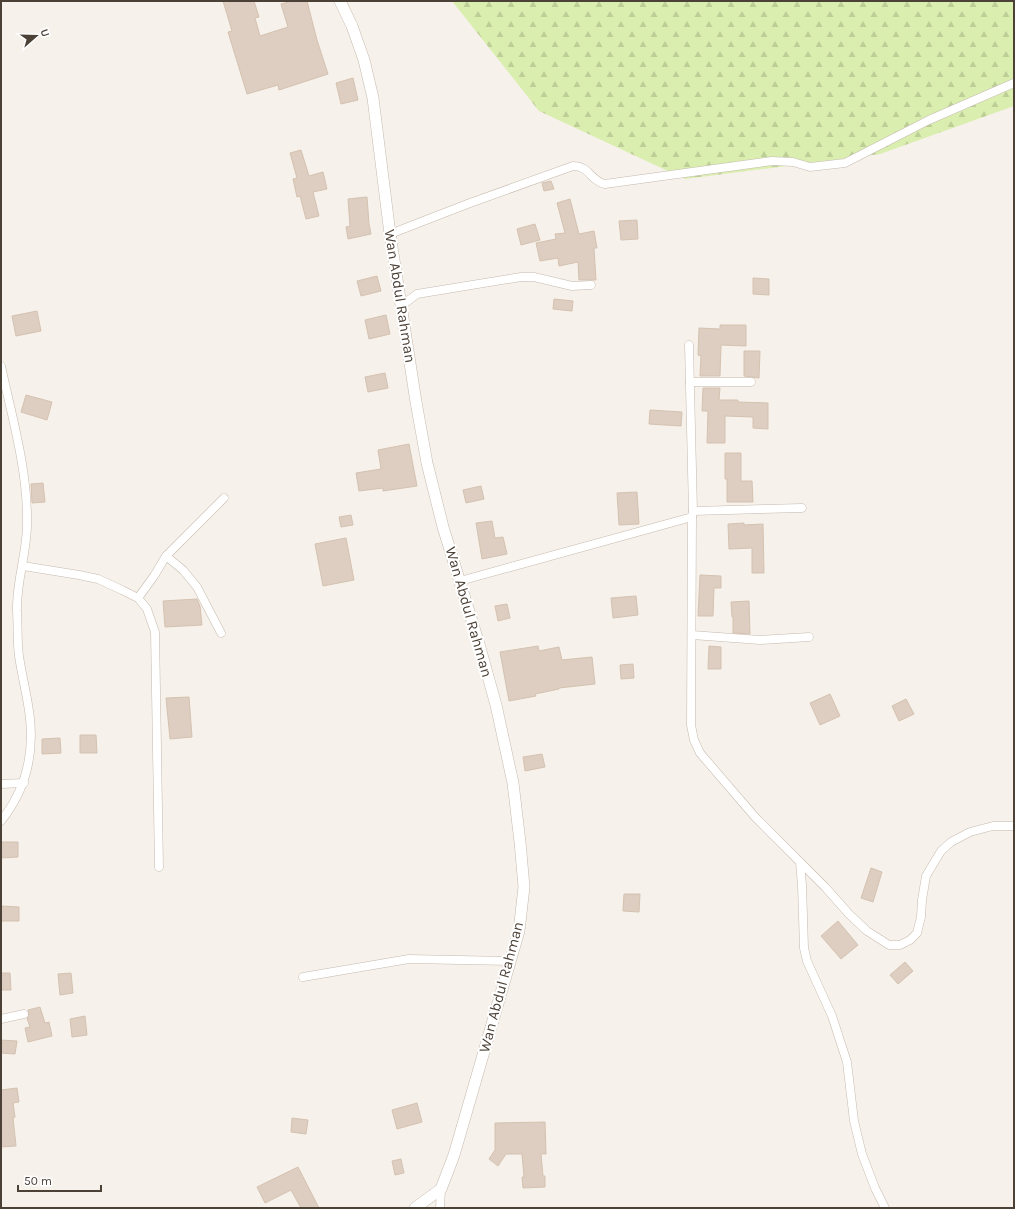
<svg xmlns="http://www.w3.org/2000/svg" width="1015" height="1209" font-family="Karla,sans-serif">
<defs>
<pattern id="forest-firs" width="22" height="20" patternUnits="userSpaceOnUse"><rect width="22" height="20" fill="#daefaf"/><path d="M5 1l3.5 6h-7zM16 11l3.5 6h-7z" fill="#bdce97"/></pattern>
</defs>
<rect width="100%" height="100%" fill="#f6f1ea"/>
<polygon fill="url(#forest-firs)" points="452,1 1014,1 1014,106 880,154 685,179 539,111"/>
<g fill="#ddcec1" stroke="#d5c2b0">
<polygon points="223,1 254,1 259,17 255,18 260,36 288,27 281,4 292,1 307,1 317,40 328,74 279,90 278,85 247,94 228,32 232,31"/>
<polygon points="353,78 358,100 341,104 336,83"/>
<polygon points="301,150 309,176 323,172 327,189 313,192 319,216 306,219 300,196 297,197 293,179 297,178 290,153"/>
<polygon points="551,181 554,189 544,191 542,183"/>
<polygon points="367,197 369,224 371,234 348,239 346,227 350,226 348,199"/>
<polygon points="570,199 579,234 594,231 597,248 594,248 596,280 579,280 578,262 559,266 558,258 540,261 536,243 556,239 555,234 565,233 557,203"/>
<polygon points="637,220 638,239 621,240 619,221"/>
<polygon points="535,224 540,240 521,245 517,229"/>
<polygon points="377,276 381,291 361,296 357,281"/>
<polygon points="753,278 769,279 769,295 753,294"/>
<polygon points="554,299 573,301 572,311 553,309"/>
<polygon points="37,311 41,331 16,336 12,316"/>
<polygon points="386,315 390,334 369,339 365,320"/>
<polygon points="720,325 746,325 746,346 721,345 720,376 700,376 701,356 698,355 699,328 720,329"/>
<polygon points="744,351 760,351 759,378 744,376"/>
<polygon points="385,373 388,388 368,392 365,377"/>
<polygon points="703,388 720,388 719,400 738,400 738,402 768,403 768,429 753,428 753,417 725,416 725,443 707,443 708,411 702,411"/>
<polygon points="26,395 52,402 47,420 21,412"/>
<polygon points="650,410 682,412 681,426 649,424"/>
<polygon points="409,444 417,486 383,491 383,488 359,491 356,473 381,469 378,450"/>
<polygon points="725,453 741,453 741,481 752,481 753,502 727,502 727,479 725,479"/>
<polygon points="43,483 45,502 32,503 31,484"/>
<polygon points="481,486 484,499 466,503 463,490"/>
<polygon points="637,492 639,524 619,525 617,493"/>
<polygon points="351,515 353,525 341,527 339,517"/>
<polygon points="492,521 495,538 503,537 507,554 482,559 476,523"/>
<polygon points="744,523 744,525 763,524 764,573 752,573 752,548 729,549 728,524"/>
<polygon points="346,538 354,580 323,586 315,544"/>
<polygon points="700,575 721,576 721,588 714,588 713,616 698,616"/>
<polygon points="636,596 638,615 613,618 611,598"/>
<polygon points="197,599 200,606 202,625 165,627 163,601"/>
<polygon points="749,601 750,634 733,633 733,617 732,617 731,602"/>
<polygon points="507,604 510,618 498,621 495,606"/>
<polygon points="538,646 539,651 559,647 562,660 592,657 595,684 559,688 559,689 535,694 536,696 509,701 500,652"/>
<polygon points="709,646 721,647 721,669 708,669"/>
<polygon points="633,664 634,678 621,679 620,665"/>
<polygon points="830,694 840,716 820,725 810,703"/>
<polygon points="189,697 192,737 170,739 166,698"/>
<polygon points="906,699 914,714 899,721 892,706"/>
<polygon points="80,735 96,735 97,753 80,753"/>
<polygon points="60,738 61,753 42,754 42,739"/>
<polygon points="542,754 545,767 525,771 523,757"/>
<polygon points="1,842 18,842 18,857 1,858"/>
<polygon points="871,868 882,872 873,902 861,898"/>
<polygon points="624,894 640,894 639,912 623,911"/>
<polygon points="1,906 19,907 19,921 1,921"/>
<polygon points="838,921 858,945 841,959 821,936"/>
<polygon points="905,962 913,971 898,984 890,975"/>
<polygon points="1,973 10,973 11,990 1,990"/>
<polygon points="71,973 73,993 60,995 58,974"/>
<polygon points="40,1007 45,1023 49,1022 52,1036 28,1042 25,1028 30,1027 27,1018 29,1013 28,1010"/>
<polygon points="85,1016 87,1035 72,1037 70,1019"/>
<polygon points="1,1040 17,1041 15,1054 1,1053"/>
<polygon points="17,1088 19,1102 13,1103 15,1117 13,1118 16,1146 1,1147 1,1090"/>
<polygon points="417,1103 422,1122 397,1129 392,1110"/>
<polygon points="292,1118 308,1120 306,1134 291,1132"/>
<polygon points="545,1122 546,1154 541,1154 543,1176 545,1176 545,1187 523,1188 522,1177 524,1177 522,1154 506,1154 498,1166 489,1159 495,1150 495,1123"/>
<polygon points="401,1159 404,1173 395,1175 392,1161"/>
<polygon points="298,1167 319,1208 301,1208 291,1190 265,1203 257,1187"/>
</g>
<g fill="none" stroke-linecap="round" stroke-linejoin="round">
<defs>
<g id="minor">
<path d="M390,234L470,203L573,166C590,166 590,181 605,184L772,161L793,162L810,167L845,163L929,120L1014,83"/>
<polyline points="401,306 417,294 521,277 534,277 572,286 591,285"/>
<polyline points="689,345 693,511"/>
<path d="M1,366C12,417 28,471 27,524C27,553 16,582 17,611C18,626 17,642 19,656C22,677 28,698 30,719C34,757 25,791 1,821"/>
<polyline points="690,382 751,382"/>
<polyline points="692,517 691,725 694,740 700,753 755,817 800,862 802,885 804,948 807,961 832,1016 847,1062 854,1121 862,1154 875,1188 885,1208"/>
<polyline points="166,556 183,570 197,587 221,633"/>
<polyline points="23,566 79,575 98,579 122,590 138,598 147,609 155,632 159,867"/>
<polyline points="460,581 692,517 693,511 802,508"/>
<polyline points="138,598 154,576 166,556 224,498"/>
<polyline points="692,635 760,640 809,637"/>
<polyline points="1,784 24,783"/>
<polyline points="800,862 825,887 849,914 867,931 889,945 900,945 910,940 917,933 921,917 922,900 926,876 941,851 951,842 970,832 993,826 1014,826"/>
<polyline points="303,977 409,959 510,961"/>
<polyline points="1,1019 24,1014"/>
<polyline points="440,1208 441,1189"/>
</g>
<polyline id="tertiary" points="340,1 352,26 364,60 373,98 390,234 416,402 427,463 443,527 479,644 496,705 513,783 520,842 524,887 519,931 454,1155 441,1189 415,1208"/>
</defs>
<use href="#minor" stroke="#c6baae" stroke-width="9"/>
<use href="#tertiary" stroke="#c6baae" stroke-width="12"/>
<use href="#minor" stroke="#fff" stroke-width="8"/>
<use href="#tertiary" stroke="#fff" stroke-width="11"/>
</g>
<g text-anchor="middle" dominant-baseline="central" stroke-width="4" stroke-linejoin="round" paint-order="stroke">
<g font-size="15" fill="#4c4137" stroke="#fff">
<text transform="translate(400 296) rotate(81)">Wan Abdul Rahman</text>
<text transform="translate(469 612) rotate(74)">Wan Abdul Rahman</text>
<text transform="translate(501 987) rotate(-75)">Wan Abdul Rahman</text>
</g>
</g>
<rect width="1015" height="1209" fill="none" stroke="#4c4137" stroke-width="4"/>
<g transform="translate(36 36) rotate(70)" stroke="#ffffff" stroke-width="3" paint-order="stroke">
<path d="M0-3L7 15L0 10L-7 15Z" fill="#4c4137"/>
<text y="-6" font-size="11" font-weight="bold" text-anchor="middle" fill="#4c4137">U</text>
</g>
<path d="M18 1185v6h83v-6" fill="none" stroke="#4c4137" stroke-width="2"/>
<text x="24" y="1185" font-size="12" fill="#4c4137" stroke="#ffffff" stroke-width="3" paint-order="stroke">50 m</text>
</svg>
